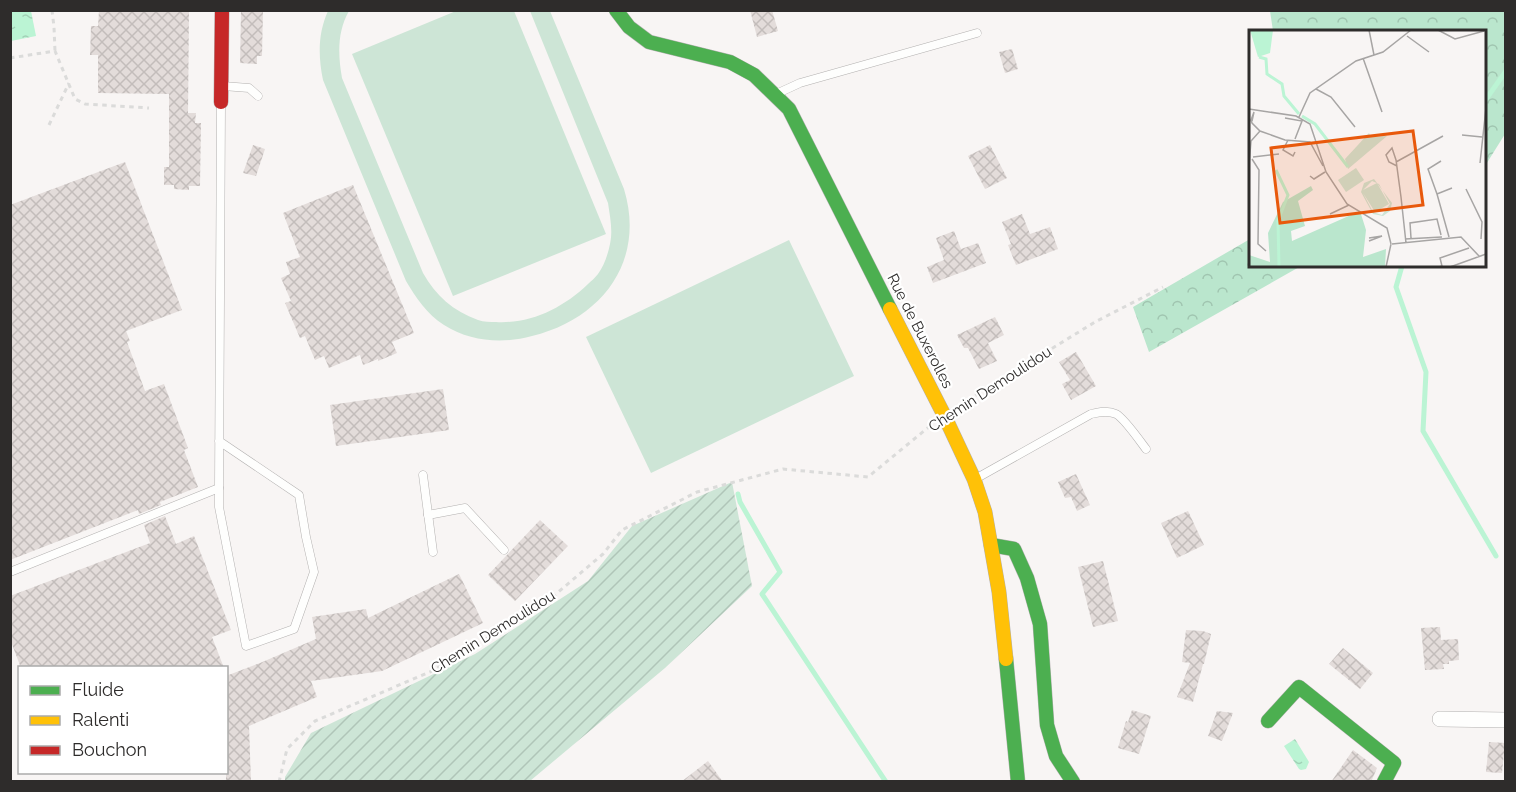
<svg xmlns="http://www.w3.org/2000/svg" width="1516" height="792" font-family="Raleway,sans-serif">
<defs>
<pattern id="forest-crowns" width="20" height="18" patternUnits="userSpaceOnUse" patternTransform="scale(1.5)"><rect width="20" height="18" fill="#bae6cd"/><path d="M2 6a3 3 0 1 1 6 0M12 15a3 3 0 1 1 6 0" fill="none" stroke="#a0c5b0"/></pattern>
<pattern id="garden-furrows" width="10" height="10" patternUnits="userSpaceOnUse" patternTransform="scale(1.5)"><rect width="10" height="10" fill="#cde5d6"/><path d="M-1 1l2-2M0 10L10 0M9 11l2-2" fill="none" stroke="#b0c5b8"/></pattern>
<pattern id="water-ripples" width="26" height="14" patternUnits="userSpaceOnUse" patternTransform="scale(1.5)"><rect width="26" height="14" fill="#bbf4d4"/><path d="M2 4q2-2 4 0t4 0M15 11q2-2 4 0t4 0" fill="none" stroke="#a1d1b6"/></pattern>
<pattern id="building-cross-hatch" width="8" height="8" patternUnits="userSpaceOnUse" patternTransform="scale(1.5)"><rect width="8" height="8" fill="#e3dcda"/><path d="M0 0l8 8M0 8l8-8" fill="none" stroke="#c3bdbb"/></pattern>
</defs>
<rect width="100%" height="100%" fill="#f8f5f4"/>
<g fill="url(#forest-crowns)">
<polygon points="1270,11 1505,11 1505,134 1485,166 1484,32 1273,31"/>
<polygon points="1250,239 1250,266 1301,266 1149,352 1133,307"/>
</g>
<polygon fill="url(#garden-furrows)" points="732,482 752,586 665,668 530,781 285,781 285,777 311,733 475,654 588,581 632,526"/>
<g fill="#cde5d6">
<path d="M328,11H349C337,32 338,55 342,78L423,273C436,296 453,311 478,320C484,322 490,322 496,322C531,324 563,308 588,284C591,281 595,278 598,274C604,266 608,254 610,244C613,230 610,217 608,203L530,11H550L624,189C646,261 602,319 532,336C503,344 471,342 444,325C427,314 416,298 406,281L323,80C318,56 318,33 328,11Z"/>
<polygon points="456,11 514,11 606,234 453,296 352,54"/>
<polygon points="789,240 854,376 651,473 586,337"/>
</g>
<g fill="url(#water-ripples)">
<polygon points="11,10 31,11 36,36 11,41"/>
<polygon points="1295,739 1309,762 1306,769 1301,770 1299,769 1284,746"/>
</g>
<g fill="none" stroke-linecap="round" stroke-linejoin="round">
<g stroke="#bbf4d4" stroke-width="5">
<polyline points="1484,102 1506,71"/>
<polyline points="1402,266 1396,287 1426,372 1423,431 1496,556"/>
<polyline points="738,494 740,502 780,572 762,594 886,782"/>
</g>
</g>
<g fill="url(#building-cross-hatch)">
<polygon points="99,10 189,10 188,113 196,113 195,123 201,123 200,186 189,186 189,190 174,189 174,185 164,185 164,167 169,167 169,94 98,93 98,55 90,55 91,26 98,26"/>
<polygon points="241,10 263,10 262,56 257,56 257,64 240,63"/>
<polygon points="750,10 772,10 778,31 757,37"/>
<polygon points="1012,49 1018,69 1005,73 999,52"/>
<polygon points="253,145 265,149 256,176 243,173"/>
<polygon points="990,145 1007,178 985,189 968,156"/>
<polygon points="125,162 182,310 126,331 130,341 127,342 145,391 164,384 188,448 184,450 198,487 160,502 161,505 139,514 138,510 10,560 10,205"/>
<polygon points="353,185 414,333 392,342 397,353 378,361 378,359 363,365 360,355 329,368 324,356 315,360 305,336 300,338 285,303 291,301 281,278 290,274 286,262 300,257 283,213"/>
<polygon points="1022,214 1030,234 1050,227 1058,249 1016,265 1008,245 1011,244 1002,222"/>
<polygon points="954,231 961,249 978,243 986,263 933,283 927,267 944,260 936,238"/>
<polygon points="995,317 1004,335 988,343 997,361 979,369 968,348 964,348 957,335"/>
<polygon points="1076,352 1096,386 1071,400 1062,384 1070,380 1059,362"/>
<polygon points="443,389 449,430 336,446 330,405"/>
<polygon points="1076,474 1090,505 1077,511 1071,497 1065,498 1058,482"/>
<polygon points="1188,511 1204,545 1177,558 1161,523"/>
<polygon points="165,516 176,544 194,536 231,630 212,637 224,668 21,668 10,639 10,596 150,543 144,525"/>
<polygon points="540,520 568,546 515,601 488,575"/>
<polygon points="1103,561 1118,621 1093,627 1078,567"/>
<polygon points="459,574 483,623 382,671 311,681 317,697 249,726 251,782 226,782 226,676 260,663 316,639 312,617 366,609 368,618"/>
<polygon points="1440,627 1441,640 1458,639 1459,660 1449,661 1449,664 1443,664 1444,669 1425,670 1421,628"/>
<polygon points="1186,630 1203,631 1211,634 1204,664 1203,664 1193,702 1177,697 1190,663 1182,662"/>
<polygon points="1343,648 1373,673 1360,689 1329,664"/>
<polygon points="1132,710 1151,716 1139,754 1118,748 1126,721 1128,722"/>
<polygon points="1217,711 1233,713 1222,741 1208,736"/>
<polygon points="1489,742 1505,743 1502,773 1486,772"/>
<polygon points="1353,750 1377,768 1371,782 1331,782"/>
<polygon points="708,761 723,782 681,782"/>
</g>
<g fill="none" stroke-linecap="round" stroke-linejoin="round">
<defs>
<g id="lane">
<polyline points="223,86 249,88 258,96"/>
<polyline points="776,94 800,83 977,33"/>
<polyline points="219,441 299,495 306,537 314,572 294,629 246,646 219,507 219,488 221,104"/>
<polyline points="423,475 433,552"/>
<path d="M977,478L1091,414C1099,412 1108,410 1116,414C1124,418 1140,441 1146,449"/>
<polyline points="428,515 465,508 504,550"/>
<polyline points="10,572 219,488"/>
</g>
<polyline id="street" points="1440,719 1506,720"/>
<g id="fast">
<polyline points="616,10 629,27 649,42 730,62 754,75 789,109 890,309"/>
<polyline points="991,545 1014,549 1027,578 1040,624 1047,725 1056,756 1073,782"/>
<polyline points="1006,659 1018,782"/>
<polyline points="1268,721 1299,687 1394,763 1384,782"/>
</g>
<polyline id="slow" points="890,309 944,415 974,479 985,512 999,592 1006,659"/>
<polyline id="jam" points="221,102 222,10"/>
</defs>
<use href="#lane" stroke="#b3b1b0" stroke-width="9"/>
<use href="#street" stroke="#b3b1b0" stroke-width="16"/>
<use href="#fast" stroke="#b3b1b0" stroke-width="15"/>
<use href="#slow" stroke="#b3b1b0" stroke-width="15"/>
<use href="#jam" stroke="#b3b1b0" stroke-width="15"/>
<g stroke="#dbdbda" stroke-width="3" stroke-dasharray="4.5 4.5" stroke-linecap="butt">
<polyline points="52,10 54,27 55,51"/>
<polyline points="10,58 55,51 75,99 85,104 149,108"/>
<polyline points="49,125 69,83"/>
<polyline points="960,405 1095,322 1163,287"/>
<polyline points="279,782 287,749 315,721 432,671 543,605 603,554 622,530 697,492 783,469 868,477 930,426"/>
</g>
<use href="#lane" stroke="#fefefd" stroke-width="8"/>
<use href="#street" stroke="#fefefd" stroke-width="15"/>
<use href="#fast" stroke="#4caf50" stroke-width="14"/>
<use href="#slow" stroke="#ffc107" stroke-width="14"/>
<use href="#jam" stroke="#c62828" stroke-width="14"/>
</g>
<g text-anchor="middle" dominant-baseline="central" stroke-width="4.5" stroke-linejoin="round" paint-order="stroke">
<g font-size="15" fill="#2e2c2b" stroke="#fff">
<text transform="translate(920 331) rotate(63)">Rue de Buxerolles</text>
<text transform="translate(990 389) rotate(-33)">Chemin Demoulidou</text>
<text transform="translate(493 632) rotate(-32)">Chemin Demoulidou</text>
</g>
</g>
<g transform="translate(1249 30)">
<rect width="237" height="237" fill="#f8f5f4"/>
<path d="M62,156L64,160L49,171L56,196L42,201L43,211L111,181L117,200L114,227L137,219L136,237H0V225L21,232L19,203L34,172Z" fill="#bae6cd"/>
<path d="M120,103L122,107L138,106L99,139L96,129Z" fill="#cde5d6"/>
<path d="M107,138L115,150L97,162L89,150ZM125,149L143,173L141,181L134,186L124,184L112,162L115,153ZM123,151L130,154L141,174L133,185L124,182L114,163L126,182L140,174L128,153L114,160Z" fill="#cde5d6" fill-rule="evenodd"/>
<path d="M1,0H24L21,23L9,27Z" fill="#bbf4d4"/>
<path fill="none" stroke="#bbf4d4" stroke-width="3" d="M10,27L17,29L18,44L33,54L35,66L50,84M53,86L66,94L99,137M27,140L39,165L29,191L30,237"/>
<path fill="none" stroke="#a7a5a4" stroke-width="1.5" d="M120,0L125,25M189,0L206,9L235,1M158,6L180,22M114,28L133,82M67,59L82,67L106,97M0,79L47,86L61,94L77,142L98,174L138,198L142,214M50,87L61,63L107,31L134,22L162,0M36,88L53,91L46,109M3,91L5,82L2,90L3,93L11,101L36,110L61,112L74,136M213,105L233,107M39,110L34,120L44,126L46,122M4,127L30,124M3,129L10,140L9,214L17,221M192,131L179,139L188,164L203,158M147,132L194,106M231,133L237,78M0,135L2,111L11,101M148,136L140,132L137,125L143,118L147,130L152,167L157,213M61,146L65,149L76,142M217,159L233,192L232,209M188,164L200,207M81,184L100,175M120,208L133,206L120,211M162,208L161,193L188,189L192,205M156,209L193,207M143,214L212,207L230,226M137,237L142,214M190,237L193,236L191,228L220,218M201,237L237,224"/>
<path fill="#e8590c" fill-opacity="0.15" stroke="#e8590c" stroke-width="3" d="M164,101L174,175L31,193L22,118Z"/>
<rect width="237" height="237" fill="none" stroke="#2e2c2b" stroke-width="3"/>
</g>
<rect width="1516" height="792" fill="none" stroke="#2e2c2b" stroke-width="24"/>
<rect x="18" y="666" width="210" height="108" fill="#ffffff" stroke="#ababaa" stroke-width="1.5"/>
<rect x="30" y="686" width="30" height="9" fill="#4caf50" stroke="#ababaa" stroke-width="1.5"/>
<text x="72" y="696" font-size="18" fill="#2e2c2b">Fluide</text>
<rect x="30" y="716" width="30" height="9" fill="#ffc107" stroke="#ababaa" stroke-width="1.5"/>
<text x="72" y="726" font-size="18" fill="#2e2c2b">Ralenti</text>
<rect x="30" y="746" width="30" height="9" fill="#c62828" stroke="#ababaa" stroke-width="1.5"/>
<text x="72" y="756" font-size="18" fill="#2e2c2b">Bouchon</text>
</svg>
